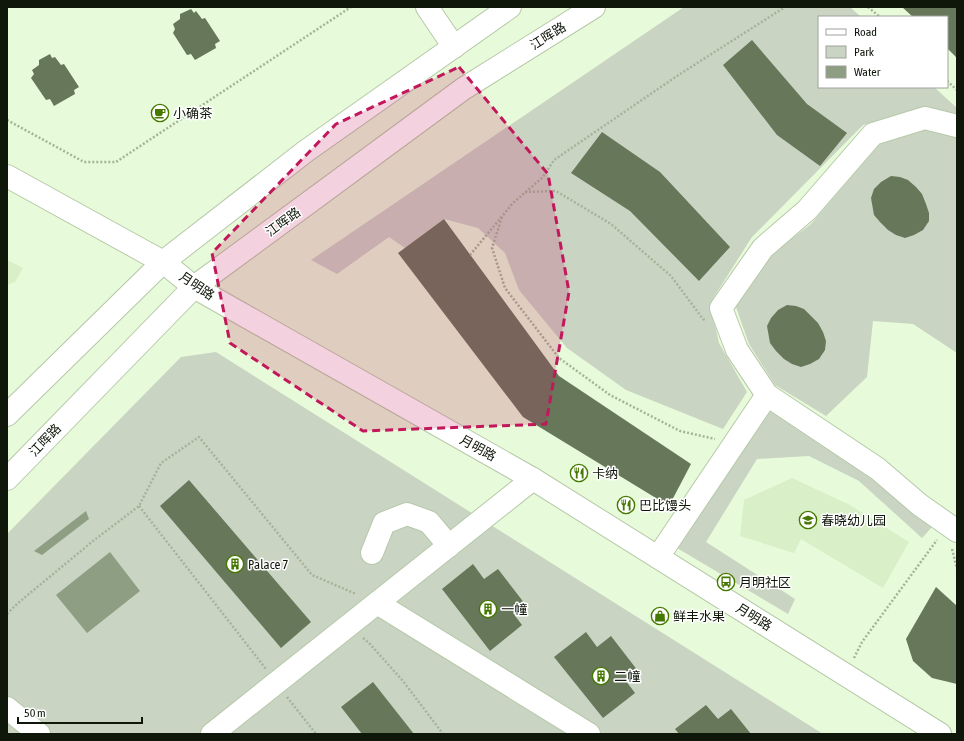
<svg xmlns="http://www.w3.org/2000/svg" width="964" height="741" font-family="'Asap Condensed','Noto Sans SC',sans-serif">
<rect width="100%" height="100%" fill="#e7fad9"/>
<g fill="#d8efc7">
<polygon points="7,260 23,268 15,282 7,285"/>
<polygon points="792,478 850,505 909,542 883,588 801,539 794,553 740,536 744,500"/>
</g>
<g fill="#cad4c3">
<polygon points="684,7 850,7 861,17 819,17 819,87 934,87 957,108 957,115 927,107 863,125 752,237 710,303 719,343 747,392 723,429 626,390 567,348 519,290 505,253 478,228 444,219 405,248 389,237 337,274 311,260"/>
<polygon points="925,128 957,137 957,353 913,324 873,321 867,377 826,416 775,385 749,344 736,307 774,252 811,224 880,143"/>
<polygon points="216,352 823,734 7,734 7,534 181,357"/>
<polygon points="769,408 861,468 932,527 922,538 859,481 809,456 757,459 706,542 795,599 788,614 677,548"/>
</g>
<g fill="#8e9e83">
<polygon points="86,511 89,519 42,555 34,551"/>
<polygon points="110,552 140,591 87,633 56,595"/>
</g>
<g fill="#66775a">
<polygon points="902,7 957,7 957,58 947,48 947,17 913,17"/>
<polygon points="191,9 194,13 196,11 202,19 205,18 220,41 215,44 216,48 195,60 191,54 187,55 173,33 175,29 173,24 180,19 180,14"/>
<polygon points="752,40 807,104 847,133 820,166 777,135 723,65"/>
<polygon points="50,54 52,58 55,57 61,65 64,64 79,87 74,90 75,94 54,106 50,99 46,100 31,78 34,74 32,70 39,65 39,60"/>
<polygon points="602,132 660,172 730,247 699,281 630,211 571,173"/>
<polygon points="891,176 900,177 908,180 916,187 922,194 926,204 929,213 929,221 923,230 914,235 905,238 896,235 888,230 880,222 874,215 871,198 874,189 881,182"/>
<polygon points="444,219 559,376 691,464 669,506 523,417 398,253"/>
<polygon points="787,305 796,306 804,309 818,323 823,332 826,341 825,350 819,359 810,364 801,367 792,364 784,359 776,351 770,343 767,326 771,318 778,310"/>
<polygon points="189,480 311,622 281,648 160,506"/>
<polygon points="473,564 484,579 498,569 525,604 513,613 522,625 490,651 442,589"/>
<polygon points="936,587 957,606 957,684 932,678 913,661 906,639"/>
<polygon points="586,632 597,647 611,636 638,671 626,681 635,693 603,718 554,657"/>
<polygon points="373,682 414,734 362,734 341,707"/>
<polygon points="706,705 718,719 731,709 751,734 679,734 675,729"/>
</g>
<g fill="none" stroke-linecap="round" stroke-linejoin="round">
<defs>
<g id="minor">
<polyline points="427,7 454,47"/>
<polyline points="957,126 925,118 873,134 807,210 763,248 721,308 737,350 767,395 878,469 920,505 957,531"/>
<polyline points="7,176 163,262 194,287 533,479 940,734"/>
<polyline points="372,553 384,523 407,514 429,522 449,546"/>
<polyline points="658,557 767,395"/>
<polyline points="377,603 589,734"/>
<polyline points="7,708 39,734"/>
<polyline points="212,734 533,479"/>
</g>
<g id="major">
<polyline points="7,415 163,262 306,151 510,7"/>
<polyline points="7,479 194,287 463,89 594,7"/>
</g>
</defs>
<use href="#minor" stroke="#b6c9a9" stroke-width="24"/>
<use href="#major" stroke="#b6c9a9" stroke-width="24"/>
<g stroke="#a4b499" stroke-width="2.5" stroke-dasharray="2 2" stroke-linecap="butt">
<polyline points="868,7 880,17"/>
<polyline points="947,81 957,90"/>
<polyline points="7,120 84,162 116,162 351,7"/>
<polyline points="525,192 556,191 611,224 671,276 703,319 705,320"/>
<polyline points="502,217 492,248 505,288 559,358 610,395 680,431 715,439"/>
<polyline points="470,255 513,203 543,177 554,160 677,76 785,7"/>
<polyline points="139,506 266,669"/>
<polyline points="952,549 957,569"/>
<polyline points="7,614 18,603 93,541 139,506 161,463 199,437 312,575 356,594"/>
<polyline points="363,638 369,643 403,681 443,734"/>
<polyline points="854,658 862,642 937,540"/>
<polyline points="287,697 316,734"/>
</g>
<use href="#minor" stroke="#fff" stroke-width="22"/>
<use href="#major" stroke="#fff" stroke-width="22"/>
</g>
<path fill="#c2185b" fill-opacity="0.2" stroke="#c2185b" stroke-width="3" stroke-dasharray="8 5" stroke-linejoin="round" d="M459,67L548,174L569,292L546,424L363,431L230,343L212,253L336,124Z"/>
<defs>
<symbol id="cafe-ring" viewBox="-11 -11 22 22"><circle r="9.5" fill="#fff" stroke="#467800" stroke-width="1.5"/><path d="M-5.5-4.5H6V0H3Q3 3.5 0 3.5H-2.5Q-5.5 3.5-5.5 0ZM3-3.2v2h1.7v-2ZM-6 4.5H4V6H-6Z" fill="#467800"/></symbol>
<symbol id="restaurant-ring" viewBox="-11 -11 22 22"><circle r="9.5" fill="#fff" stroke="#467800" stroke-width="1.5"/><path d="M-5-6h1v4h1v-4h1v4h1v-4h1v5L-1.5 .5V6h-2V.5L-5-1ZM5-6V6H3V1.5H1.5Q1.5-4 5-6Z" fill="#467800"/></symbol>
<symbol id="school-ring" viewBox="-11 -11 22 22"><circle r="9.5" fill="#fff" stroke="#467800" stroke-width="1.5"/><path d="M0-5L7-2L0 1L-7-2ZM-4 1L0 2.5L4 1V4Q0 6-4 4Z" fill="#467800"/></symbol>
<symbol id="building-ring" viewBox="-11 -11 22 22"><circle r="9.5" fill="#fff" stroke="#467800" stroke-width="1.5"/><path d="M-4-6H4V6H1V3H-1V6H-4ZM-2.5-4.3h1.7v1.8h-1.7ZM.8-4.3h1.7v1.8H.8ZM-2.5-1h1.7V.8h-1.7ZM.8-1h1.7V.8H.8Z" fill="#467800"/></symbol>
<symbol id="bus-ring" viewBox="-11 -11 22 22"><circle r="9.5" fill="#fff" stroke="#467800" stroke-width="1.5"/><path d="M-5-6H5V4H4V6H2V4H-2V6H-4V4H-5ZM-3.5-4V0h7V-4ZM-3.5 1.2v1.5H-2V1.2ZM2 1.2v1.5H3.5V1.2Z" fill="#467800"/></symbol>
<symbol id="shop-ring" viewBox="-11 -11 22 22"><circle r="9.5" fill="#fff" stroke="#467800" stroke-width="1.5"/><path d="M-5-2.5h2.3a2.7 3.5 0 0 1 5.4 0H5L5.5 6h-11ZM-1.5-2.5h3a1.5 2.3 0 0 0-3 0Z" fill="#467800"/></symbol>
</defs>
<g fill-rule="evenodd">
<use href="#cafe-ring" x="150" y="103" width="20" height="20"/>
<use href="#restaurant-ring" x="569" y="463" width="20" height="20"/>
<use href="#restaurant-ring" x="616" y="495" width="20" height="20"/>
<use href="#school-ring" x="798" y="510" width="20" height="20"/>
<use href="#building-ring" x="225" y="554" width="20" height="20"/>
<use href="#bus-ring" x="716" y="572" width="20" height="20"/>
<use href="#building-ring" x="478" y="599" width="20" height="20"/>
<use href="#shop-ring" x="650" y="606" width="20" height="20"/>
<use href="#building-ring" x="591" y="666" width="20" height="20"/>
</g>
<g text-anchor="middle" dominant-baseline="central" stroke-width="3" stroke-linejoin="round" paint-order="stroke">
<g font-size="13" fill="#0f160a" stroke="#fff">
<text transform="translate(548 36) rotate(-32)">江晖路</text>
<text transform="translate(283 222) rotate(-36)">江晖路</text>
<text transform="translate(197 286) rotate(34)">月明路</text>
<text transform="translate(45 440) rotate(-46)">江晖路</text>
<text transform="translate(478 448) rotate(29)">月明路</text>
<text transform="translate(754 617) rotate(32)">月明路</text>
</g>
<g font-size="13" fill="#0f160a" stroke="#fff" text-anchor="start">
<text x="173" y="113">小确茶</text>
<text x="592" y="473">卡纳</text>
<text x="639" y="505">巴比馒头</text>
<text x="821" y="520">春晓幼儿园</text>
<text x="248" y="564">Palace 7</text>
<text x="739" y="582">月明社区</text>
<text x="501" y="609">一幢</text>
<text x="673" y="616">鲜丰水果</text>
<text x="614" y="676">二幢</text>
</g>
</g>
<rect width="964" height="741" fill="none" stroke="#0f160a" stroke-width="16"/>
<rect x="818" y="16" width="130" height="72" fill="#ffffff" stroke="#9fa29d"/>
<rect x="826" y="29" width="20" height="6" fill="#ffffff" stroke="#9fa29d"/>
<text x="854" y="36" font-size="12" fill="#0f160a">Road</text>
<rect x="826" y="46" width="20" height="12" fill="#cad4c3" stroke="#9fa29d"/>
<text x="854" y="56" font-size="12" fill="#0f160a">Park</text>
<rect x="826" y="66" width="20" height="12" fill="#8e9e83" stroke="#9fa29d"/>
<text x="854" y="76" font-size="12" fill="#0f160a">Water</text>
<path d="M18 717v6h124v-6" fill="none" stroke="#0f160a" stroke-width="2"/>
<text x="24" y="717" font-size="12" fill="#0f160a" stroke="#ffffff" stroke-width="3" paint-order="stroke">50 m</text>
</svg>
